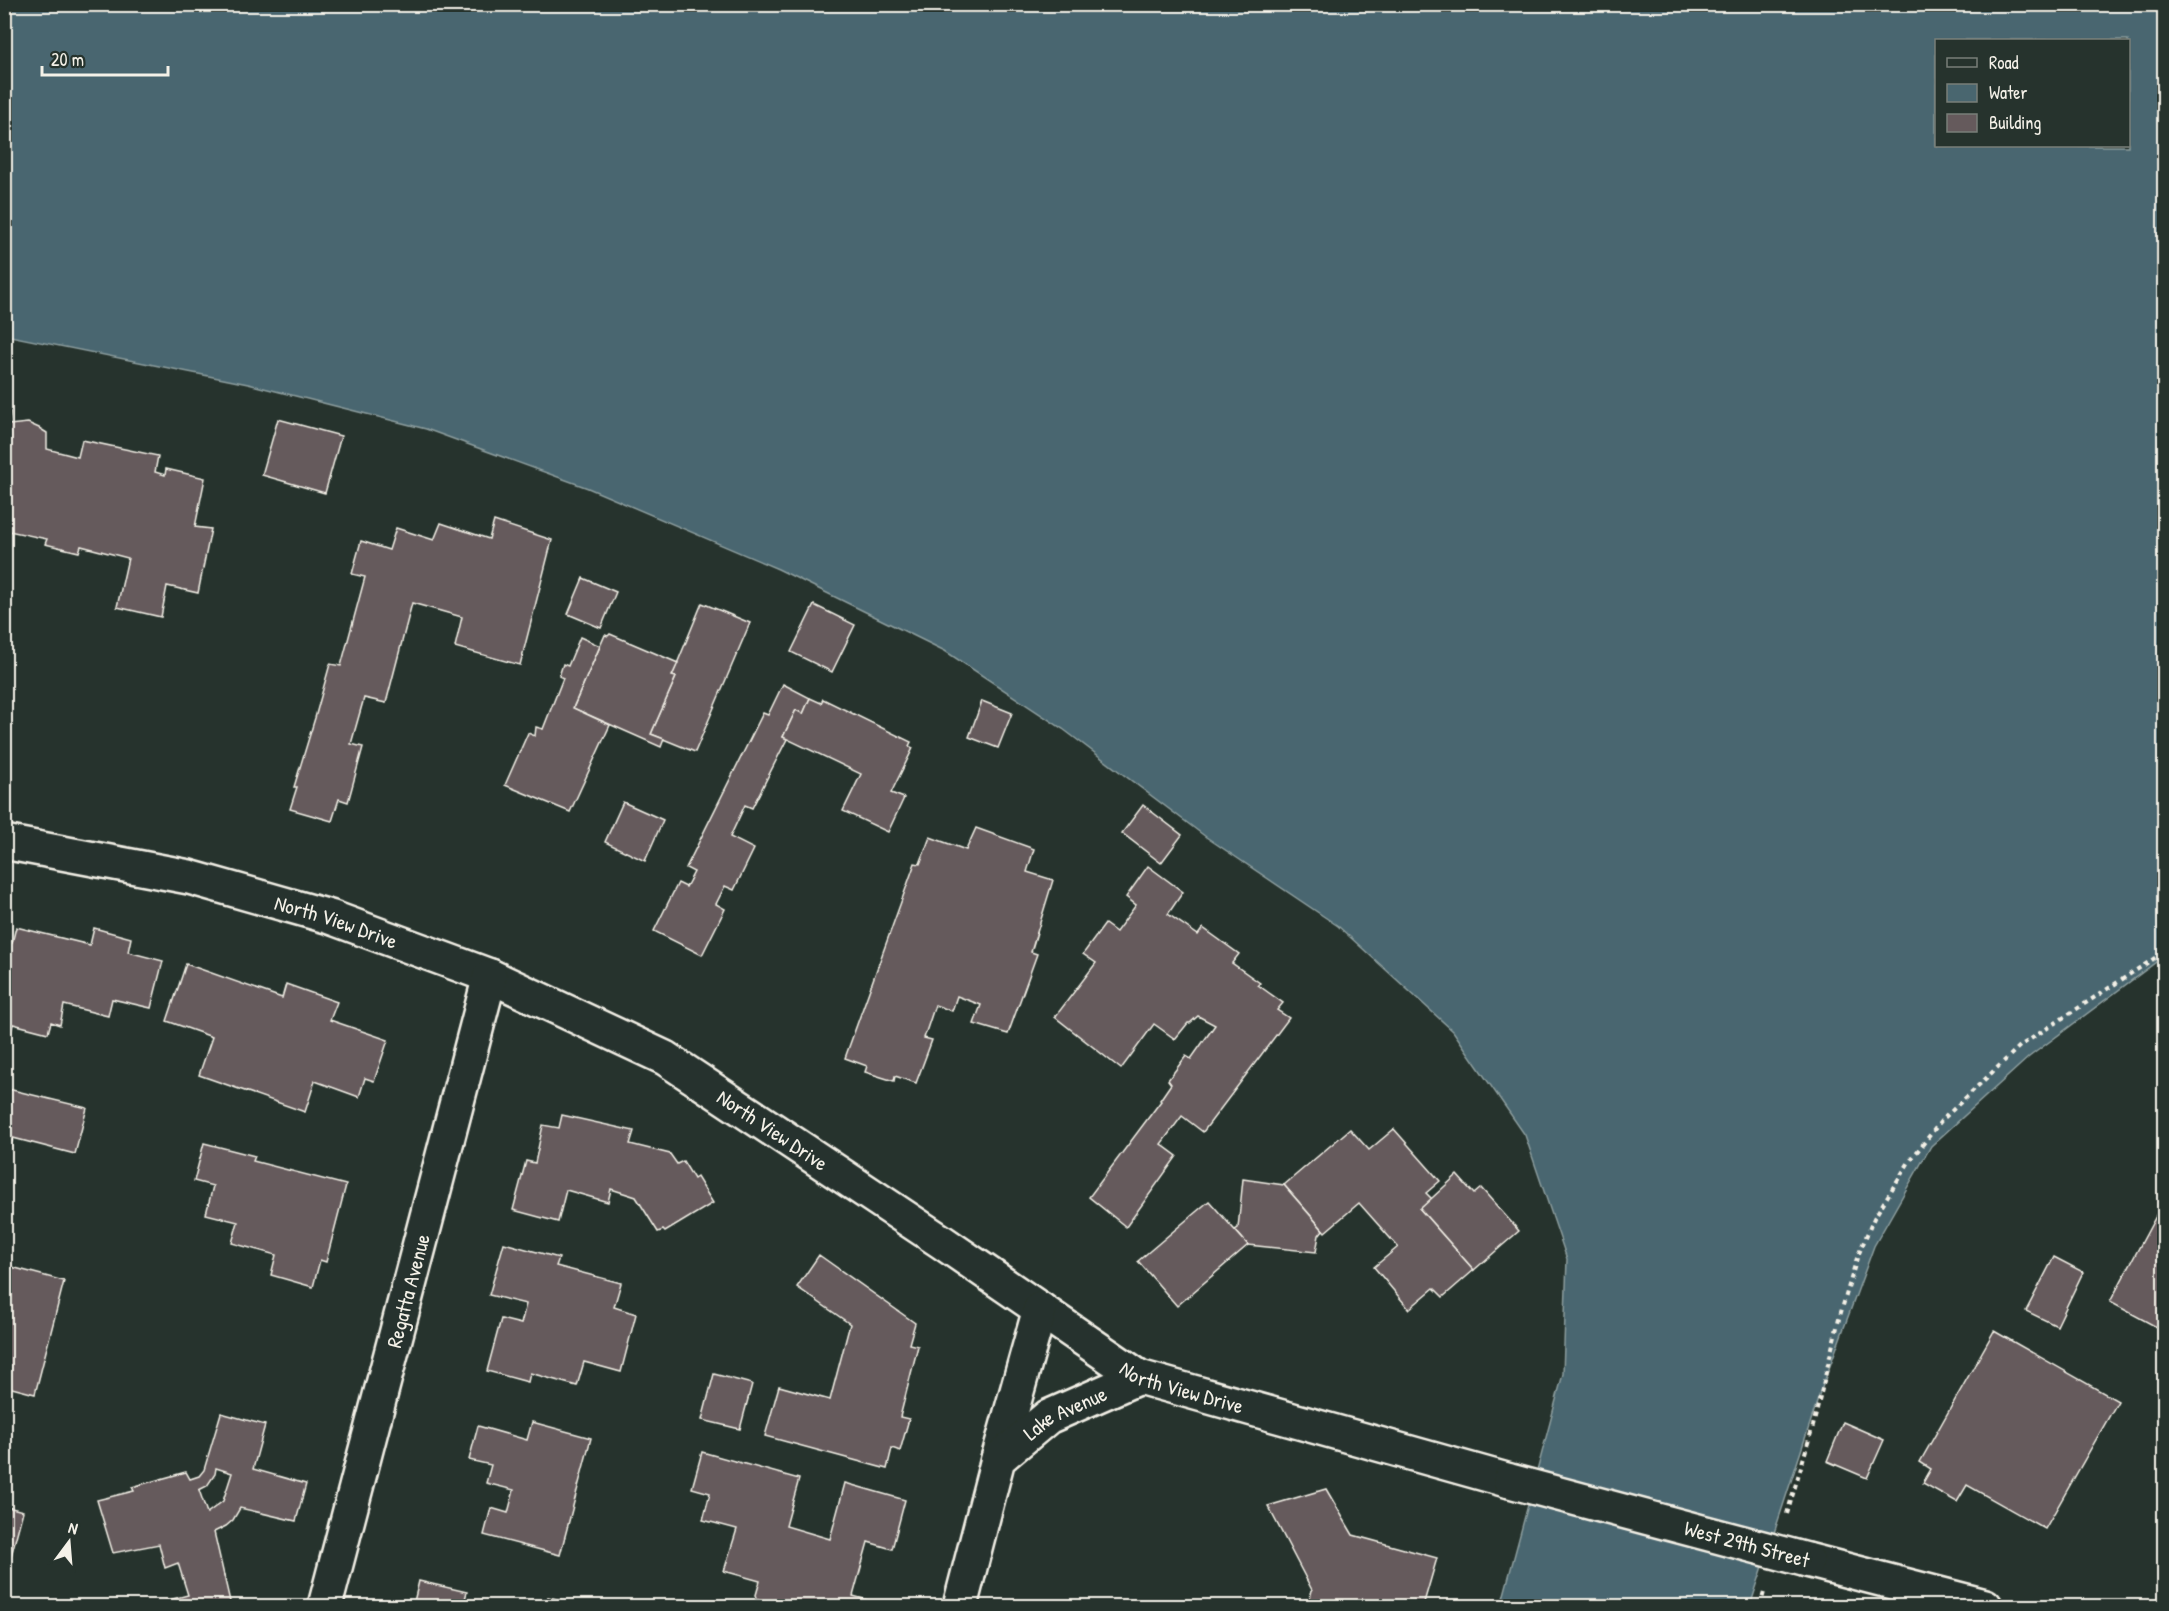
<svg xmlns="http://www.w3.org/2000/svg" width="2169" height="1611" font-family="'Patrick Hand',sans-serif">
<rect width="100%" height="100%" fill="#26332d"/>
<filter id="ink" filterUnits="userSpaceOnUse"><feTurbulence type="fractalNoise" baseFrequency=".0167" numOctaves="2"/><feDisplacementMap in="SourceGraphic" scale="12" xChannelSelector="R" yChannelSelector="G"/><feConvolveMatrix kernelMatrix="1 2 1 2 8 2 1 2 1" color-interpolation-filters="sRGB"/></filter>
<g filter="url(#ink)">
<path fill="#49666f" stroke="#8d9e9f" stroke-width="1.5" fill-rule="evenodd" d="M5,5H2164V956L2029,1057L1931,1146L1874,1246L1820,1393L1750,1606H1501L1563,1374L1567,1259L1525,1135L1453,1031L1338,926L1206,837L1063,729L945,651L778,569L588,488L426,429L248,384L5,335ZM1936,40H2128V146H1936Z"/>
<g fill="#655a5c" stroke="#f4f1e8" stroke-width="1.5" fill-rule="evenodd">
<polygon points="4,400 10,412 9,425 28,423 39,428 47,433 47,449 78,457 82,440 158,456 155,472 165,475 166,469 205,478 195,527 211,529 198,593 167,586 161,617 117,607 128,558 81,546 79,552 45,544 47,539 4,530"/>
<polygon points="278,419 341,436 325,493 262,475"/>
<polygon points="494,521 552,540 520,665 455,647 462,617 412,603 386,703 364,698 351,744 363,747 348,802 339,799 332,821 290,809 297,787 294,787 315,718 330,664 341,666 365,577 352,574 361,541 389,550 396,528 434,540 441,523 489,539"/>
<polygon points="583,578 616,592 601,628 568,614"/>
<polygon points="702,603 750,623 695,752 651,734 676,677 672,676"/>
<polygon points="814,605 855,625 832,672 791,652"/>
<polygon points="610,634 678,663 672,676 676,677 651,734 664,739 661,747 573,708 605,635 608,636"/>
<polygon points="580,637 600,646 573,708 610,725 570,812 505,785 528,733 535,736 536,727 543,729 563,678 559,676 563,664 568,666"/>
<polygon points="783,684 810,698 803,714 796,710 783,737 787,739 752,808 745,805 730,837 754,849 734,890 725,886 716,904 725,909 702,955 654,931 678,883 686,887 694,872 686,868 763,713 768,715"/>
<polygon points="810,698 821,703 823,699 911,742 909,746 913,748 891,793 904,798 888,832 843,811 861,774 783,737 796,710 803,714"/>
<polygon points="982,701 1012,713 998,748 969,737"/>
<polygon points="623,802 663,820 645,861 605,842"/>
<polygon points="1143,805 1182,835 1161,863 1122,833"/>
<polygon points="976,828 1034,849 1027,872 1053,880 1031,952 1037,954 1008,1034 974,1024 981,1005 957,996 952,1011 935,1005 924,1038 932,1040 916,1083 895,1076 894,1081 865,1072 867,1066 845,1058 915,863 920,864 930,837 966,850"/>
<polygon points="1148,866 1183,892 1168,914 1198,935 1203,928 1239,954 1232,963 1260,983 1258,985 1283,1003 1277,1010 1289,1018 1203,1132 1182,1116 1161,1144 1177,1156 1126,1227 1089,1197 1161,1101 1160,1100 1171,1084 1168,1080 1186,1056 1191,1059 1215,1025 1198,1016 1190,1023 1188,1023 1175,1039 1154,1024 1121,1069 1055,1017 1096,963 1083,954 1105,924 1116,932 1136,905 1126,897"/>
<polygon points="16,927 90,945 94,928 131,938 128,952 163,961 151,1008 112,999 108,1016 64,1005 60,1025 51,1022 48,1033 13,1024 10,1035 4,1033 4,941 12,943"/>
<polygon points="186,964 282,998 286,984 337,1002 330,1020 388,1040 374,1081 365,1078 359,1097 315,1081 305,1112 199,1075 212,1037 167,1021"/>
<polygon points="4,1088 87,1108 75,1154 13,1138 4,1165"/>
<polygon points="562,1115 634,1131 630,1144 670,1154 677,1164 683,1161 694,1179 697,1177 713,1203 665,1232 663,1230 658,1232 636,1197 611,1189 608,1202 566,1190 558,1222 513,1210 526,1161 535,1163 543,1125 559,1128"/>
<polygon points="1350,1129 1369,1150 1394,1129 1440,1181 1426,1193 1432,1199 1420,1209 1474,1270 1443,1297 1434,1288 1409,1309 1374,1267 1398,1247 1359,1203 1325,1232 1284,1185"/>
<polygon points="204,1143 255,1156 253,1161 346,1185 326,1262 320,1260 313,1287 271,1275 276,1255 232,1243 238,1222 206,1214 213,1186 194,1181"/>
<polygon points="1457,1175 1474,1194 1481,1188 1519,1231 1474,1270 1420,1209"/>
<polygon points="1243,1179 1284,1185 1323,1230 1319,1235 1316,1252 1248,1245 1235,1230 1238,1228"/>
<polygon points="1209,1201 1248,1245 1177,1306 1138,1261"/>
<polygon points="2164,1201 2164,1331 2110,1302"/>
<polygon points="504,1243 559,1258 556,1266 621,1283 614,1307 636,1314 621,1372 584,1362 577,1386 530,1373 528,1382 487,1371 501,1319 521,1324 526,1304 489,1295"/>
<polygon points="819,1255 915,1323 909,1344 918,1346 900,1417 909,1419 900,1451 892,1448 887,1469 765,1436 779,1386 830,1400 850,1324 797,1287"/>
<polygon points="2054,1257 2083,1272 2057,1326 2026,1311"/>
<polygon points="4,1265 64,1281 35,1394 4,1386"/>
<polygon points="1994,1331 2118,1401 2045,1529 1967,1485 1957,1502 1923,1483 1931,1469 1920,1462"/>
<polygon points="714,1374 752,1384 740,1429 702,1420"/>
<path d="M221,1413L265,1425L253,1469L306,1484L296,1521L240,1508L233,1520L226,1526L214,1532L231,1606H167L165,1601L188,1595L178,1563L165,1568L159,1544L113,1553L97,1500L134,1491L132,1487L186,1472L190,1479L199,1476L204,1470ZM216,1468L232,1473L223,1501L207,1513L199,1490L207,1486L215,1474Z"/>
<polygon points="532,1422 591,1438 560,1555 484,1535 491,1508 508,1513 514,1490 486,1483 491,1465 469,1460 478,1426 527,1440"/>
<polygon points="1843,1422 1884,1440 1867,1478 1827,1461"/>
<polygon points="702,1452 799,1479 786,1526 830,1539 845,1483 905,1500 892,1549 868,1542 853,1596 871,1601 870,1606 761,1606 756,1595 760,1581 724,1571 737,1529 703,1520 710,1493 692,1488"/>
<polygon points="1326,1489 1353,1535 1437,1558 1423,1606 1308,1606 1312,1590 1268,1506"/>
<polygon points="4,1506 23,1511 11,1556 4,1554"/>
<polygon points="419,1581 467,1592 463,1606 413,1606"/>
<polygon points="548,1597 588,1606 546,1606"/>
</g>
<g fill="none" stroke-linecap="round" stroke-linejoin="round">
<defs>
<g id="minor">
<path id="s1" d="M4,842L189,877L330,917L490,976L665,1058L942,1242L1139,1377L1510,1481"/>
<polyline points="998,1459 1040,1309"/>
<polyline points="1807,1560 1985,1606"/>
<path id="s2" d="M325,1606L490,976"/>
<path id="s3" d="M960,1606L998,1459L1048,1417L1139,1377"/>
</g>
</defs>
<use href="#minor" stroke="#f4f1e8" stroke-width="38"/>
<g stroke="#f4f1e8" stroke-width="4" stroke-dasharray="4.5 4.5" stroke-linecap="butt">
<polyline points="1787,1514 1813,1426 1839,1319 1857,1258 1874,1218 1909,1162 1941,1121 2020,1046 2164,952"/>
<polyline points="1760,1606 1765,1589"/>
</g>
<use href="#minor" stroke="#26332d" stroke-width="33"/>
<defs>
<polyline id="minor-bridge" points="1510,1481 1807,1560"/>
</defs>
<use href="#minor-bridge" stroke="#f4f1e8" stroke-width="38" stroke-linecap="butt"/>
<use href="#minor-bridge" stroke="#26332d" stroke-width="33"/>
</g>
</g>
<g text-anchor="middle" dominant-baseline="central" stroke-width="4.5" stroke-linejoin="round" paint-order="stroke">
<g font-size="21" fill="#f4f1e8" stroke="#26332d">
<text stroke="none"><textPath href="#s1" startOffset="342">North View Drive</textPath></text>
<text stroke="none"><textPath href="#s1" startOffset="828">North View Drive</textPath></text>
<text stroke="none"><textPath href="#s2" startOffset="326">Regatta Avenue</textPath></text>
<text stroke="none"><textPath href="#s1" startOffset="1314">North View Drive</textPath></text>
<text stroke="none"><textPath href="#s3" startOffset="234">Lake Avenue</textPath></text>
<text transform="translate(1747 1544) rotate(15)">West 29th Street</text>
</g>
</g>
<rect width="2169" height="1611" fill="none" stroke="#26332d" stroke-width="24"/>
<rect x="12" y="12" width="2145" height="1587" fill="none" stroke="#f4f1e8" stroke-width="2" filter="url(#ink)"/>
<rect x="1935" y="39" width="195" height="108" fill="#26332d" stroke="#787f78" stroke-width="1.5"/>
<rect x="1947" y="58" width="30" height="9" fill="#26332d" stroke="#787f78" stroke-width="1.5"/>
<text x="1989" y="69" font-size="18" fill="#f4f1e8">Road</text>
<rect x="1947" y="84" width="30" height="18" fill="#49666f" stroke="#787f78" stroke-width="1.5"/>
<text x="1989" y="99" font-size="18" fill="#f4f1e8">Water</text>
<rect x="1947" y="114" width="30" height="18" fill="#655a5c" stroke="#787f78" stroke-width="1.5"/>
<text x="1989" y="129" font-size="18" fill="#f4f1e8">Building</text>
<g transform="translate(69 1542) rotate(16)" stroke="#26332d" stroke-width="4.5" paint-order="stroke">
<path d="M0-4.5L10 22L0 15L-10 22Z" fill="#f4f1e8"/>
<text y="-9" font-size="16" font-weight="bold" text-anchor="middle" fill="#f4f1e8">N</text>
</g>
<path d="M42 66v9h126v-9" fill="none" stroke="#f4f1e8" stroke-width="3"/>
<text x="51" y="66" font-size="18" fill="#f4f1e8" stroke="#26332d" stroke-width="4.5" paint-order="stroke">20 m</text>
</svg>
